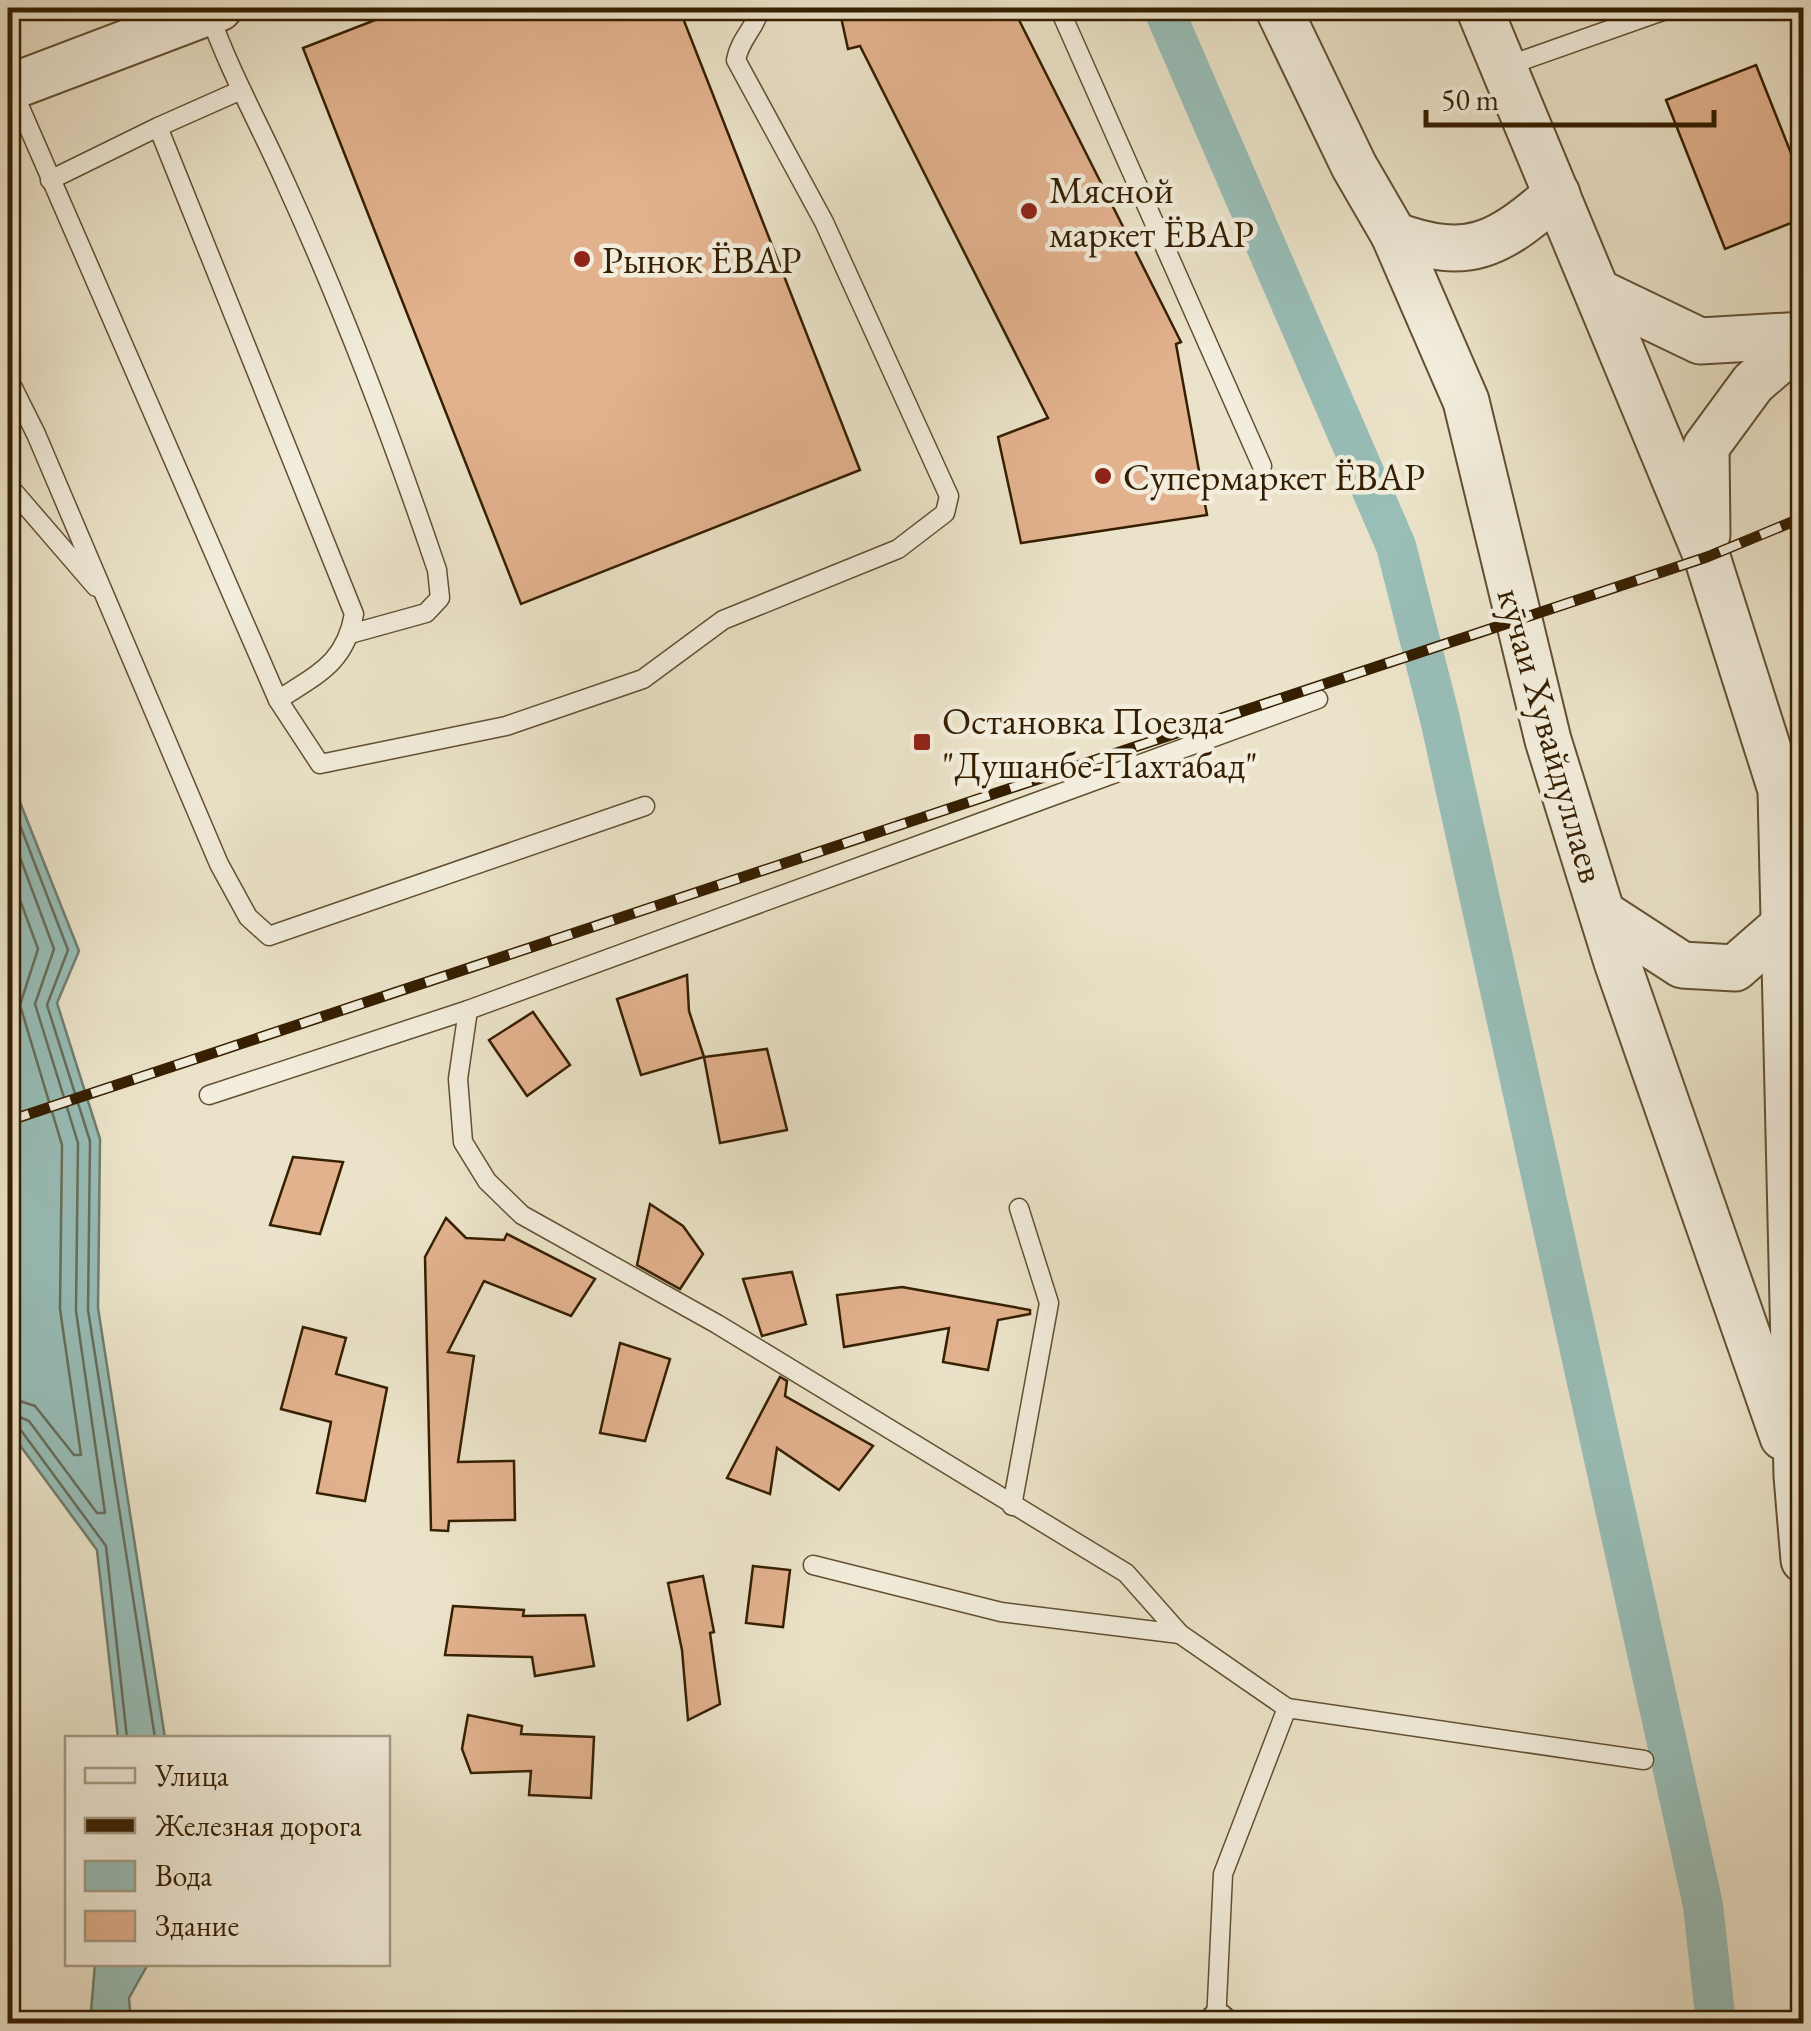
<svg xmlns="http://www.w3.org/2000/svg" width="1811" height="2031" font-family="'EB Garamond',serif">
<rect width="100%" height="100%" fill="#ebe3c9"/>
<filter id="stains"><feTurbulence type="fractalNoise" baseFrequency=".002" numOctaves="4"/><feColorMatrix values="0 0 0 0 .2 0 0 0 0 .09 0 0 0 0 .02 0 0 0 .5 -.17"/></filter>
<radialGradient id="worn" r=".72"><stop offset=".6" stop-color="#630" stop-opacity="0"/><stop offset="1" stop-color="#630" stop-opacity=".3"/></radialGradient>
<g fill="#98beb8" stroke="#707e6e" stroke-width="2.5">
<polygon points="8,772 79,951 57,1003 100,1139 98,1308 165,1738 118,1738 97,1550 8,1429"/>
<polygon points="95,1964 148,1964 129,1998 131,2023 90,2023"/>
</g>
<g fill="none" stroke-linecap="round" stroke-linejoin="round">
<g stroke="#666e5c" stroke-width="2.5">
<polyline points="8,794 68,950 47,1005 90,1141 88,1310 155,1738"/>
<polyline points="8,825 54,949 35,1004 78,1143 76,1311 105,1513 97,1513 29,1421 8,1412"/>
<polyline points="8,867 38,949 20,1005 62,1145 60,1309 81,1455 74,1455 35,1406 8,1397"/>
<polyline points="8,1425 20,1429 106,1546 127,1738"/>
</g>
<polyline stroke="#98beb8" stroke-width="40" points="1163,8 1396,546 1440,719 1703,1905 1716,2024"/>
</g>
<g fill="#e2b28e" stroke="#351f00" stroke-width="2.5">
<polygon points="406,8 679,8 860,470 521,604 303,48"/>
<polygon points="839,8 1013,8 1181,342 1176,344 1207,515 1021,543 998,437 1048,418 860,46 848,49"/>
<polygon points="1756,65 1804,186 1804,218 1725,249 1666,100"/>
<polygon points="687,975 689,1011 704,1057 641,1075 617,999"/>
<polygon points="533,1012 570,1065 527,1096 489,1040"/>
<polygon points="767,1049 787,1130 720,1143 704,1057"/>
<polygon points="293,1157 343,1162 320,1234 270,1225"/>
<polygon points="650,1204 683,1226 703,1254 680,1289 637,1265"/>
<polygon points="446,1218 466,1238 504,1240 507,1234 595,1279 571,1316 484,1281 448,1352 474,1356 458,1462 514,1461 515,1520 449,1521 448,1531 431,1530 425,1257"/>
<polygon points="792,1272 806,1324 762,1336 743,1279"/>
<polygon points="902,1287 1030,1310 1030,1314 998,1320 988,1370 943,1362 949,1328 844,1347 837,1295"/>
<polygon points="303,1327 346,1338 336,1374 387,1388 365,1501 317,1493 331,1422 281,1409"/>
<polygon points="620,1343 670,1359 645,1441 600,1433"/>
<polygon points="780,1377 787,1381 785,1396 873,1446 839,1490 777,1448 770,1494 727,1478"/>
<polygon points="753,1566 790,1570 783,1627 746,1623"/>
<polygon points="703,1576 714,1632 710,1633 720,1704 688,1720 682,1650 668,1583"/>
<polygon points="453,1606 524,1610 523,1616 585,1615 594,1666 535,1676 532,1657 445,1655"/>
<polygon points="468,1715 522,1726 521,1734 594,1737 591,1798 529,1795 531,1771 471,1773 462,1749"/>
</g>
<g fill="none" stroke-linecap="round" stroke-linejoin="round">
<defs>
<g id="service">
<polyline points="1059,8 1262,466"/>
<path d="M209,13C230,73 261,127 287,186C344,311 393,440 437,570L440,598L426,613L350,634"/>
<polyline points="1504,67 1671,8"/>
<path d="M11,87L278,700L320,764L506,726L643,679L723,620L898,549L945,513L949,496L824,222L736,60C740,38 756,28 760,8"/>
<polyline points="158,127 239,91"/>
<path d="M50,180L158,127L354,614C345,664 317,674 278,700"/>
<polyline points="8,378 36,434 219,864 248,917 269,936 645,806"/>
<polyline points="8,485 96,587"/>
<polyline points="209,1095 468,1010"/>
<polyline points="1012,1506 1049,1303 1019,1208"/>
<polyline points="813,1565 1001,1612 1180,1634"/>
<polyline points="1287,1708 1644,1760"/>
<polyline points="1216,2023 1223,1874 1287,1708 1180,1634 1126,1573 717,1324 522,1215 487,1181 463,1142 458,1079 468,1010 1318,699"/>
</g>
<polyline id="minor" points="1218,2022 1220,2024"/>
<g id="tertiary">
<polyline points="1278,8 1354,166 1394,235 1466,401 1548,740 1617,962 1783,1437"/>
<polyline points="1479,8 1707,557 1781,790 1797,1476 1804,1560"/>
<polyline points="8,88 219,8"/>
<path d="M1394,235C1470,263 1499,244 1557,194"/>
<polyline points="1598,292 1700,341 1804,335"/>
<polyline points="1707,535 1706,447 1753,383 1804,339"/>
<polyline points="1602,913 1682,965 1735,968 1782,927"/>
</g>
</defs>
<use href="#service" stroke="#625032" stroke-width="21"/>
<use href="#minor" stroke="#625032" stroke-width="39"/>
<use href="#tertiary" stroke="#625032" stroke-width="49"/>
<use href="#service" stroke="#f2eddc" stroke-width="18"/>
<use href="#minor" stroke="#f2eddc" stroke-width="35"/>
<use href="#tertiary" stroke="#f2eddc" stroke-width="45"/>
<defs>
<polyline id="rail" points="8,1121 1707,557 1804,517"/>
</defs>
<use href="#rail" stroke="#351f00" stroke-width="11"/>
<use href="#rail" stroke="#f2eddc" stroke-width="8" stroke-dasharray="22" stroke-linecap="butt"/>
</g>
<g fill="#8f2418" stroke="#f2eddc" stroke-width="4">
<circle cx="1029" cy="211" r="10"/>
<circle cx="582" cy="259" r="10"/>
<circle cx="1103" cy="476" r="10"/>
<rect x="912" y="732" width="20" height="20" rx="5"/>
</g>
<g text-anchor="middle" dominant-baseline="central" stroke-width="9" stroke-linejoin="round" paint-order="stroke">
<g font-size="38" fill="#351f00" stroke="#f2eddc" text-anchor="start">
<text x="1049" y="189">Мясной<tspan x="1049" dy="44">маркет ЁВАР</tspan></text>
<text x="602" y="259">Рынок ЁВАР</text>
<text x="1123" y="476">Супермаркет ЁВАР</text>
<text x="942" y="720">Остановка Поезда<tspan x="942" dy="44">"Душанбе-Пахтабад"</tspan></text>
</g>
<g font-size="38" fill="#351f00" stroke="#f2eddc">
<text transform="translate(1552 735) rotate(74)">кӯчаи Хувайдуллаев</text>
</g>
</g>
<rect width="1811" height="2031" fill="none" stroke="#ebe3c9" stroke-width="40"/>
<rect x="10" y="10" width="1791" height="2011" fill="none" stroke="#351f00" stroke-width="5"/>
<rect x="20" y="20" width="1771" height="1991" fill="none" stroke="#351f00" stroke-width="2.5"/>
<rect x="65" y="1736" width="325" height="230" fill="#f2eddc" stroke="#a69b84" stroke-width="2.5"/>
<rect x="85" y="1768" width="50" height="15" fill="#f2eddc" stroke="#a69b84" stroke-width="2.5"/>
<text x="155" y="1786" font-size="30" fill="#351f00">Улица</text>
<rect x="85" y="1818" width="50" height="15" fill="#351f00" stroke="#a69b84" stroke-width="2.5"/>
<text x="155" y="1836" font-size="30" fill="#351f00">Железная дорога</text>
<rect x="85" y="1861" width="50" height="30" fill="#98beb8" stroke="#a69b84" stroke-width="2.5"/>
<text x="155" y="1886" font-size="30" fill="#351f00">Вода</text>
<rect x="85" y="1911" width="50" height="30" fill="#e2b28e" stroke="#a69b84" stroke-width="2.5"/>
<text x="155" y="1936" font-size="30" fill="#351f00">Здание</text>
<path d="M1426 110v15h288v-15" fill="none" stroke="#351f00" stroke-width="5"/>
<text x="1441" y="110" font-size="30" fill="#351f00" stroke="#f2eddc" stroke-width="8" paint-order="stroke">50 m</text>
<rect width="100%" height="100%" filter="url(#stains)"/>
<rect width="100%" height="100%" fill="url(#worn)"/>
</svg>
